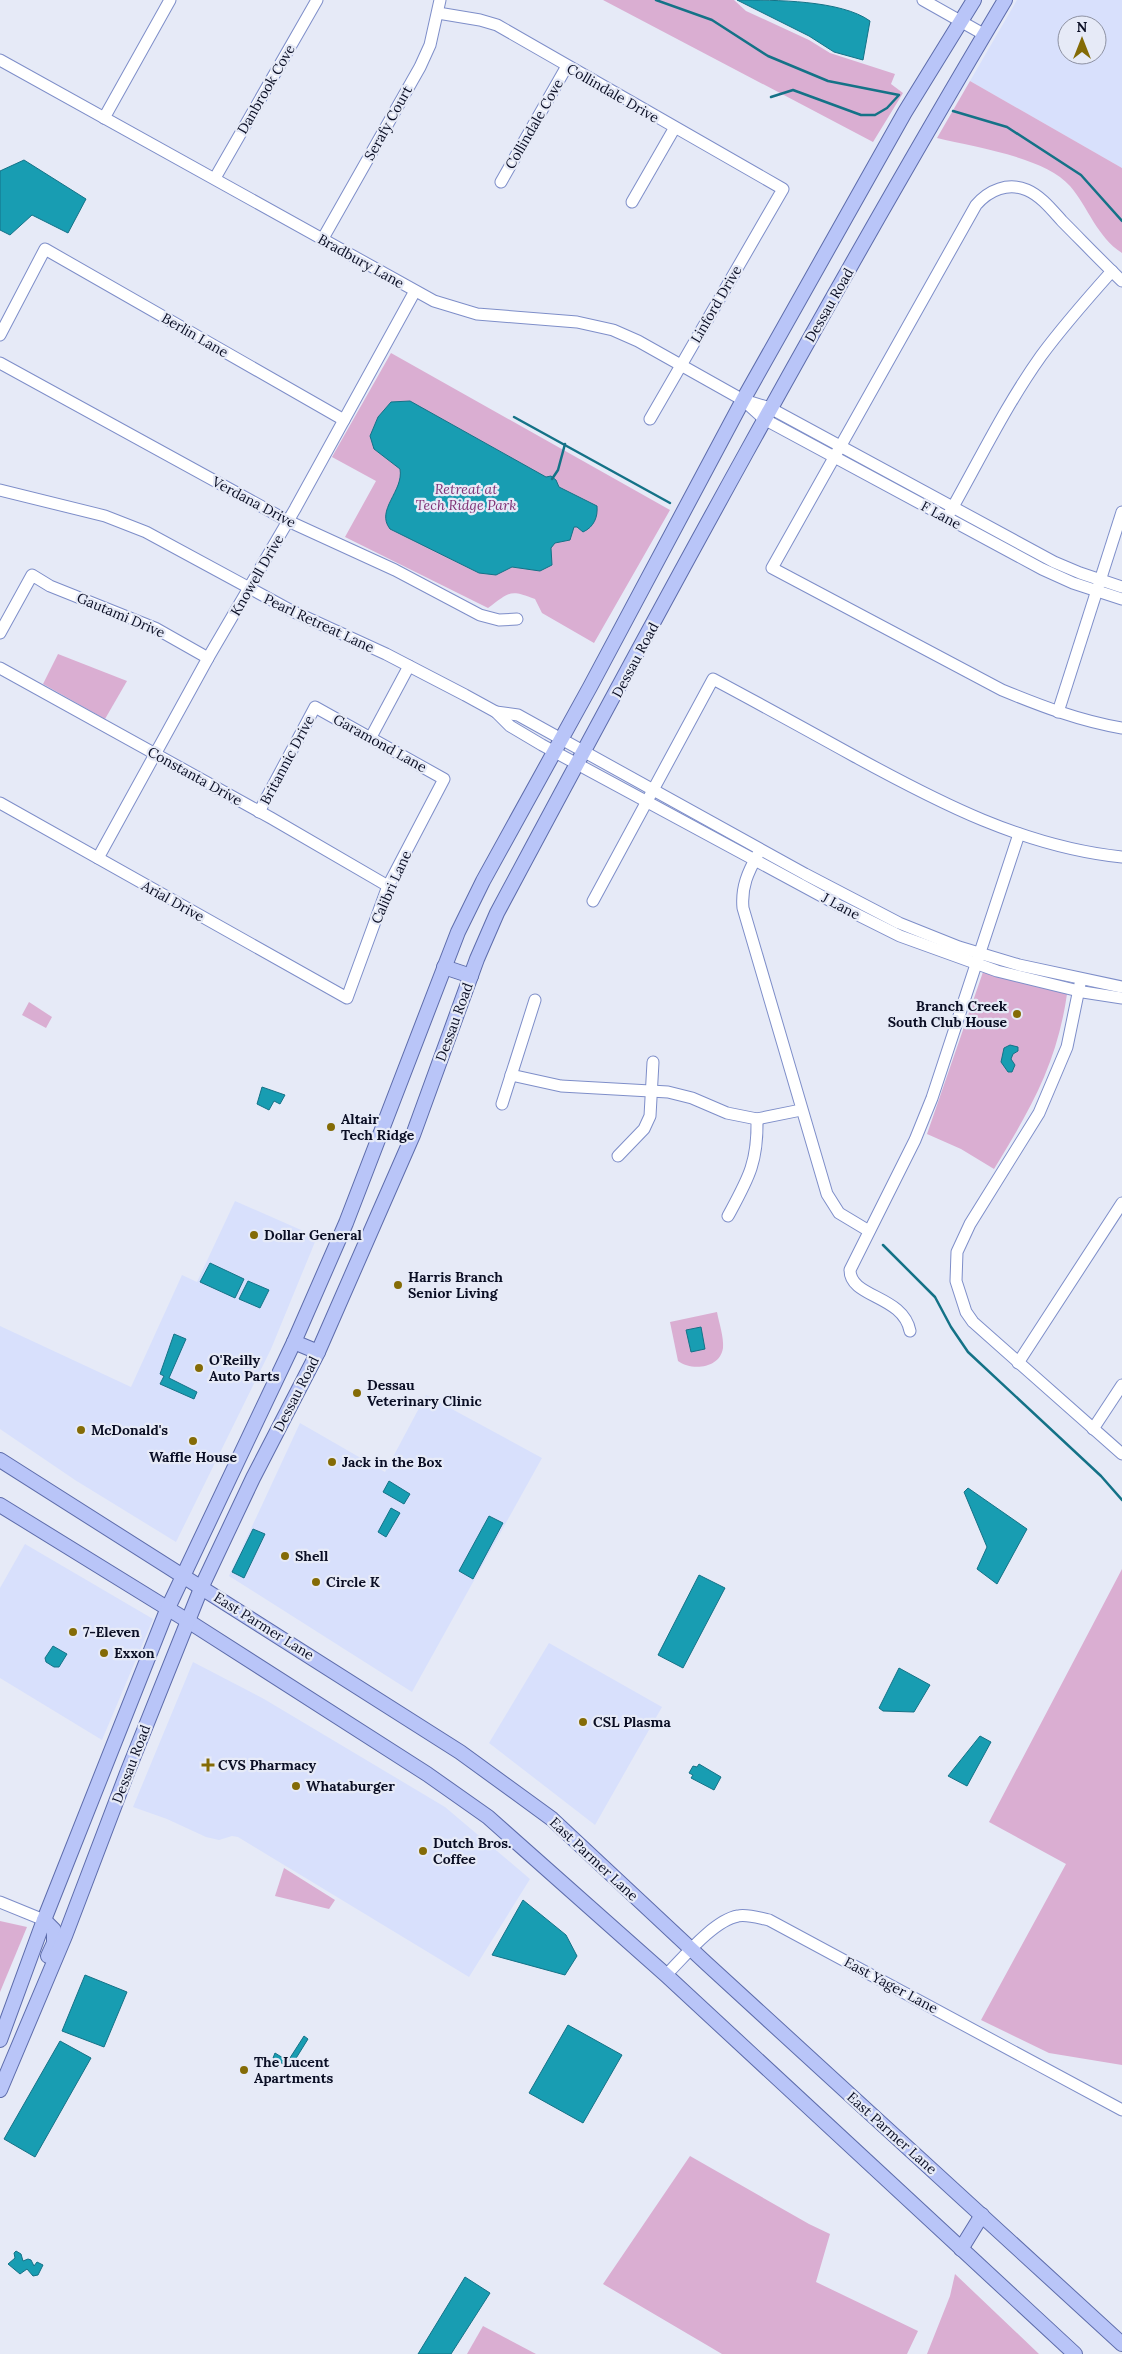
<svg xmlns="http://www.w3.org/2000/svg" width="1122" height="2354" font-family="Lora,serif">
<rect width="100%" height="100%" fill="#e6eaf7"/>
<g fill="#d8e0fc" fill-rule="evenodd">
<path d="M1017,0H1122V168L970,81ZM1067,25H1097V55H1067Z"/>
<polygon points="235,1201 317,1237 271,1349 176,1542 75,1480 0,1429 0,1326 131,1387 182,1275 197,1282"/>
<polygon points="426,1395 542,1458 412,1692 229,1576 300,1423 385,1472"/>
<polygon points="25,1544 153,1619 102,1740 0,1678 0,1588"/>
<polygon points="549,1643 662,1707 595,1825 489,1743"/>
<polygon points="193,1662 264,1699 445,1807 530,1879 469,1977 238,1837 232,1836 219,1840 206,1837 167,1819 133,1807"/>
</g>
<g fill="#daaed2">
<polygon points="603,0 734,0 746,11 809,40 830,53 895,74 891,84 903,93 873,142"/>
<path d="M970,81L1122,168V253C1097,237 1088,207 1070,186C1045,157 974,147 937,138Z"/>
<path d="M391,353L670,510L594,643L542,613L535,599C509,589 510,592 488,608L345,537L376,481L332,457Z"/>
<polygon points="58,654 127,681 105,719 43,684"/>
<path d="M983,972L1067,994C1057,1064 1030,1110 994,1169L961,1149L927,1134Z"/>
<polygon points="29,1002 52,1017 46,1028 22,1015"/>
<path d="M717,1312C719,1323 724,1337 723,1348C720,1369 691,1371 678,1361L670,1322Z"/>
<polygon points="1122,1569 1122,2065 1049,2053 981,2020 1066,1864 989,1822"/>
<polygon points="284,1868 335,1900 329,1909 275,1896"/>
<polygon points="0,1921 27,1927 0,1992"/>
<polygon points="690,2156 809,2224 830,2234 816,2282 918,2331 907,2354 722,2354 603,2284"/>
<polygon points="955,2274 1039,2354 927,2354 950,2296"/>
<polygon points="483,2326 536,2354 467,2354"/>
</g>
<g fill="#189db2" stroke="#147287">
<path d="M737,0C775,0 841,0 870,21L863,60L834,52L809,36Z"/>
<polygon points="24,160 86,199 68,233 32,215 10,235 0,230 0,171"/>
<path d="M410,401L546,477L551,476L556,480L559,487L597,506C598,517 594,527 583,532L577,527H574L570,540L555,543L551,548L552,565L540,571L512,567L496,575L479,573L390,529C375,510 404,491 400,469L374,449L370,436L378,417L391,402Z"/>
<polygon points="1010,1045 1018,1047 1018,1051 1013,1054 1011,1059 1015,1065 1012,1072 1008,1072 1001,1062 1004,1048"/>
<polygon points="262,1087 285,1095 280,1104 274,1101 269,1110 257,1104"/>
<polygon points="210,1263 244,1279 235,1298 200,1282"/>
<polygon points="248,1281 269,1290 260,1308 239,1299"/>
<polygon points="701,1327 705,1349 691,1352 686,1330"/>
<polygon points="174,1334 186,1339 169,1378 197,1392 194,1399 160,1384 164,1376 160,1374"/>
<polygon points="389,1481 410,1494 404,1504 383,1492"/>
<polygon points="968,1488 1027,1529 997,1584 977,1569 987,1547 964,1492"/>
<polygon points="391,1508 400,1513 386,1537 378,1532"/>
<polygon points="489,1516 503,1523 473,1579 459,1571"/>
<polygon points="253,1529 265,1534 244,1578 232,1572"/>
<polygon points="699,1575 725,1588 683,1668 658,1655"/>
<polygon points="53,1646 67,1654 59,1667 54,1667 46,1662 45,1658"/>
<polygon points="899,1668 930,1685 914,1712 883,1711 879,1708"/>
<polygon points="980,1736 991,1742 967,1786 948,1776"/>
<polygon points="699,1764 721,1777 714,1790 691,1778 693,1775 689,1773 693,1766 697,1767"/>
<polygon points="523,1900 566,1935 577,1956 565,1975 492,1955"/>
<polygon points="85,1975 127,1992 104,2047 62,2031"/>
<polygon points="568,2025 622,2055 583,2123 529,2093"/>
<polygon points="304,2036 308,2039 290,2068 273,2058 275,2053 288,2061"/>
<polygon points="60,2041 91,2058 35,2157 4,2139"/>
<polygon points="16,2251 21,2254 23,2261 28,2259 31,2260 34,2266 37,2262 43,2265 38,2275 33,2276 27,2269 20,2274 8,2264 15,2258 14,2253"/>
<polygon points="465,2277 490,2293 451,2354 418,2354"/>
</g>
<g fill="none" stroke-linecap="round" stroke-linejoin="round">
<g stroke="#147287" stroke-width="2.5">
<polyline points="656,0 712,20 768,56 828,81 899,95 887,108 875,115 861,115 793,90 771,97"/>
<polyline points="953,111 1007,127 1081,175 1122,221"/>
<polyline points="514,417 670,503"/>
<polyline points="552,479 558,470 565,444"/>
<polyline points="883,1245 935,1297 951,1327 968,1352 1101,1476 1122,1500"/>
</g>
<defs>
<g id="minor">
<polyline points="923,0 985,35"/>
<polyline points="438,13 480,20 497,25 783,189 650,419"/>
<polyline points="0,60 434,301 477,314 577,322 613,330 638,341 743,400 764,419 1042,569 1073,583 1122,599"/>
<polyline points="104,118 170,0"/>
<polyline points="215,178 317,0"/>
<polyline points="501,182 567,66"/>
<polyline points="632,202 674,129"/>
<polyline points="322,240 420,67 430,45 440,0"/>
<path d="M1122,281C1101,261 1082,241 1062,221C1052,210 1041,196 1027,190C1008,182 989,190 976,205L772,568L1002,690C1041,706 1080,721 1122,728"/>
<polyline points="0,335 45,249 344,420"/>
<polyline points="0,363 288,521 395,570 480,615 499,620 517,619"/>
<polyline points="747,401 770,408 1054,562 1080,573 1122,587"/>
<polyline points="0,490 105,516 146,532 290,610 386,654 465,695 496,712 510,726 542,745 840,906 900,936 997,971 1083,992 1122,998"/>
<path d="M949,514C979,461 1006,405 1041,356C1063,326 1087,299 1112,271"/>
<polyline points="0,633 32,575 50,586 155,628 208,658"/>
<polyline points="0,668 271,818 388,886"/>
<polyline points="496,712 518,715 805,874 899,923 959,947 1019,965 1122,987"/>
<polyline points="1058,712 1122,512"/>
<polyline points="371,737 409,666"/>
<polyline points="0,803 347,998 388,886 444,779 315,707 259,812"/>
<path d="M758,854C748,872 741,887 743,908L827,1194L839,1213L869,1231"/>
<polyline points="98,858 208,658 295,509 415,291"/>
<path d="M593,901L713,679C760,704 807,730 854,756C938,802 1024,847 1122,857"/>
<polyline points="1080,984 1067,1047 1039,1113 970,1224 957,1252 956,1281 966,1312 973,1322 1122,1454"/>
<polyline points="511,1075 561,1086 668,1092 692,1098 727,1113 757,1119 801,1110"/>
<polyline points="502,1104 535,1000"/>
<polyline points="618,1156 644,1129 650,1116 653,1062"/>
<path d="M728,1216C748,1179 758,1163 757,1119"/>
<path d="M910,1331C903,1295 850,1298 850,1270L915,1140L932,1098L1019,834"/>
<polyline points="1018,1363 1122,1203"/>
<polyline points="1093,1429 1122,1385"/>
<polyline points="0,1902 44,1920"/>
<path d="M666,1975C683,1958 714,1920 738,1916C747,1914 759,1918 769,1920L1122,2110"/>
</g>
<g id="major">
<polyline points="444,967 471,976"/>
<polyline points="294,1342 318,1352"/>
<polyline points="0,1460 460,1752 552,1819 706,1963 1122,2344"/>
<polyline points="0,1505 188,1621 427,1774 488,1817 666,1975 1075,2354"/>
<polyline points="44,1920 54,1930 54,1943 48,1956"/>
<polyline points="0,2040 44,1920 167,1610 294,1342 346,1223 458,932 483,881 590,687 743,400 905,112 974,0"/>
<path d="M0,2090L65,1936L127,1773L202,1586L253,1478L318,1352L413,1135L477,959L497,913C661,606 827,299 1005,0"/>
<polyline points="961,2249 982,2215"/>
</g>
</defs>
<use href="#minor" stroke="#7e8ec9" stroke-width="13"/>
<use href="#major" stroke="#5d6cab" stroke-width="16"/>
<use href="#minor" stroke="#fff" stroke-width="11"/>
<use href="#major" stroke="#b9c5f8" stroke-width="14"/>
</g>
<g fill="#846b06" stroke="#e6eaf7" stroke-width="2">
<circle cx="1017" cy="1014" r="5"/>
<circle cx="331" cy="1127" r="5"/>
<circle cx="254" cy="1235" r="5"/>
<circle cx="398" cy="1285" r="5"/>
<circle cx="199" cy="1368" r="5"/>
<circle cx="357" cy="1393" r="5"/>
<circle cx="81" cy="1430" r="5"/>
<circle cx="193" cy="1441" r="5"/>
<circle cx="332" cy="1462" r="5"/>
<circle cx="285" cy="1556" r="5"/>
<circle cx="316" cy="1582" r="5"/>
<circle cx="73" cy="1632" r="5"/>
<circle cx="104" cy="1653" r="5"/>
<circle cx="583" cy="1722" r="5"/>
<path d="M205.5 1757.5h5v5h5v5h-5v5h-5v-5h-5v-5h5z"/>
<circle cx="296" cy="1786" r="5"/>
<circle cx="423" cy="1851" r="5"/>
<circle cx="244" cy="2070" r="5"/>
</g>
<g text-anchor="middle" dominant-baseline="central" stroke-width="4.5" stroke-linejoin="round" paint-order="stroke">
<g font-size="14" fill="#0a0e24" stroke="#e6eaf7">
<text transform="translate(266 89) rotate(-60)">Danbrook Cove</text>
<text transform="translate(613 93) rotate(30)">Collindale Drive</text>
<text transform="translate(388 123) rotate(-61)">Serafy Court</text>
<text transform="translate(534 124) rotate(-60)">Collindale Cove</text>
<text transform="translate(361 261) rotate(29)">Bradbury Lane</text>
<text transform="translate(716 304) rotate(-60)">Linford Drive</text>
<text transform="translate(829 305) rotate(-60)">Dessau Road</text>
<text transform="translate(195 335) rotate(30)">Berlin Lane</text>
<text transform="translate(254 502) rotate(28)">Verdana Drive</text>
<text transform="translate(941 515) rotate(28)">F Lane</text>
<text transform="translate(257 575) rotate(-60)">Knowell Drive</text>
<text transform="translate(121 615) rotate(23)">Gautami Drive</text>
<text transform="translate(319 623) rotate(25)">Pearl Retreat Lane</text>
<text transform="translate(635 660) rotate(-62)">Dessau Road</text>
<text transform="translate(380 743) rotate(29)">Garamond Lane</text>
<text transform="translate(287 760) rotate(-62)">Britannic Drive</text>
<text transform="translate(195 776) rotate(29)">Constanta Drive</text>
<text transform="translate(391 887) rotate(-66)">Calibri Lane</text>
<text transform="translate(173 901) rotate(29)">Arial Drive</text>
<text transform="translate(841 906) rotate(28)">J Lane</text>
<text transform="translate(454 1022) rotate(-70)">Dessau Road</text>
<text transform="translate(296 1394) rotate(-63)">Dessau Road</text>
<text transform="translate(264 1626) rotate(32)">East Parmer Lane</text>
<text transform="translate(131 1764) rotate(-69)">Dessau Road</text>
<text transform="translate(594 1859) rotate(43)">East Parmer Lane</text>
<text transform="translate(891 1985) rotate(28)">East Yager Lane</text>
<text transform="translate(892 2133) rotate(42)">East Parmer Lane</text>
</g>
<g font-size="14" font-style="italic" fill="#7e3175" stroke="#e6eaf7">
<text x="466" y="489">Retreat at<tspan x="466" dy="16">Tech Ridge Park</tspan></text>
</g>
<g font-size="14" font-weight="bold" fill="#0a0e24" stroke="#e6eaf7" text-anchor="start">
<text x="1007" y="1006" text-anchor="end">Branch Creek<tspan x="1007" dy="16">South Club House</tspan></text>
<text x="341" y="1119">Altair<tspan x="341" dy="16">Tech Ridge</tspan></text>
<text x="264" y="1235">Dollar General</text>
<text x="408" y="1277">Harris Branch<tspan x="408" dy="16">Senior Living</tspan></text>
<text x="209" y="1360">O'Reilly<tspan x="209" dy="16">Auto Parts</tspan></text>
<text x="367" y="1385">Dessau<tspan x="367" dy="16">Veterinary Clinic</tspan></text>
<text x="91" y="1430">McDonald's</text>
<text x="193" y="1457" text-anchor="middle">Waffle House</text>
<text x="342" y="1462">Jack in the Box</text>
<text x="295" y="1556">Shell</text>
<text x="326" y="1582">Circle K</text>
<text x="83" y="1632">7-Eleven</text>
<text x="114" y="1653">Exxon</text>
<text x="593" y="1722">CSL Plasma</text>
<text x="218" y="1765">CVS Pharmacy</text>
<text x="306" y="1786">Whataburger</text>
<text x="433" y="1843">Dutch Bros.<tspan x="433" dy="16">Coffee</tspan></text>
<text x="254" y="2062">The Lucent<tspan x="254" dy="16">Apartments</tspan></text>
</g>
</g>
<g transform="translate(1082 40)"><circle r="24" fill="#e6eaf7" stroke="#8e92a3"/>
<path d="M0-4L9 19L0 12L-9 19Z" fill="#846b06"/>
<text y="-8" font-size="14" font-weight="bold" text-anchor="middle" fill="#0a0e24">N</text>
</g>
</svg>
